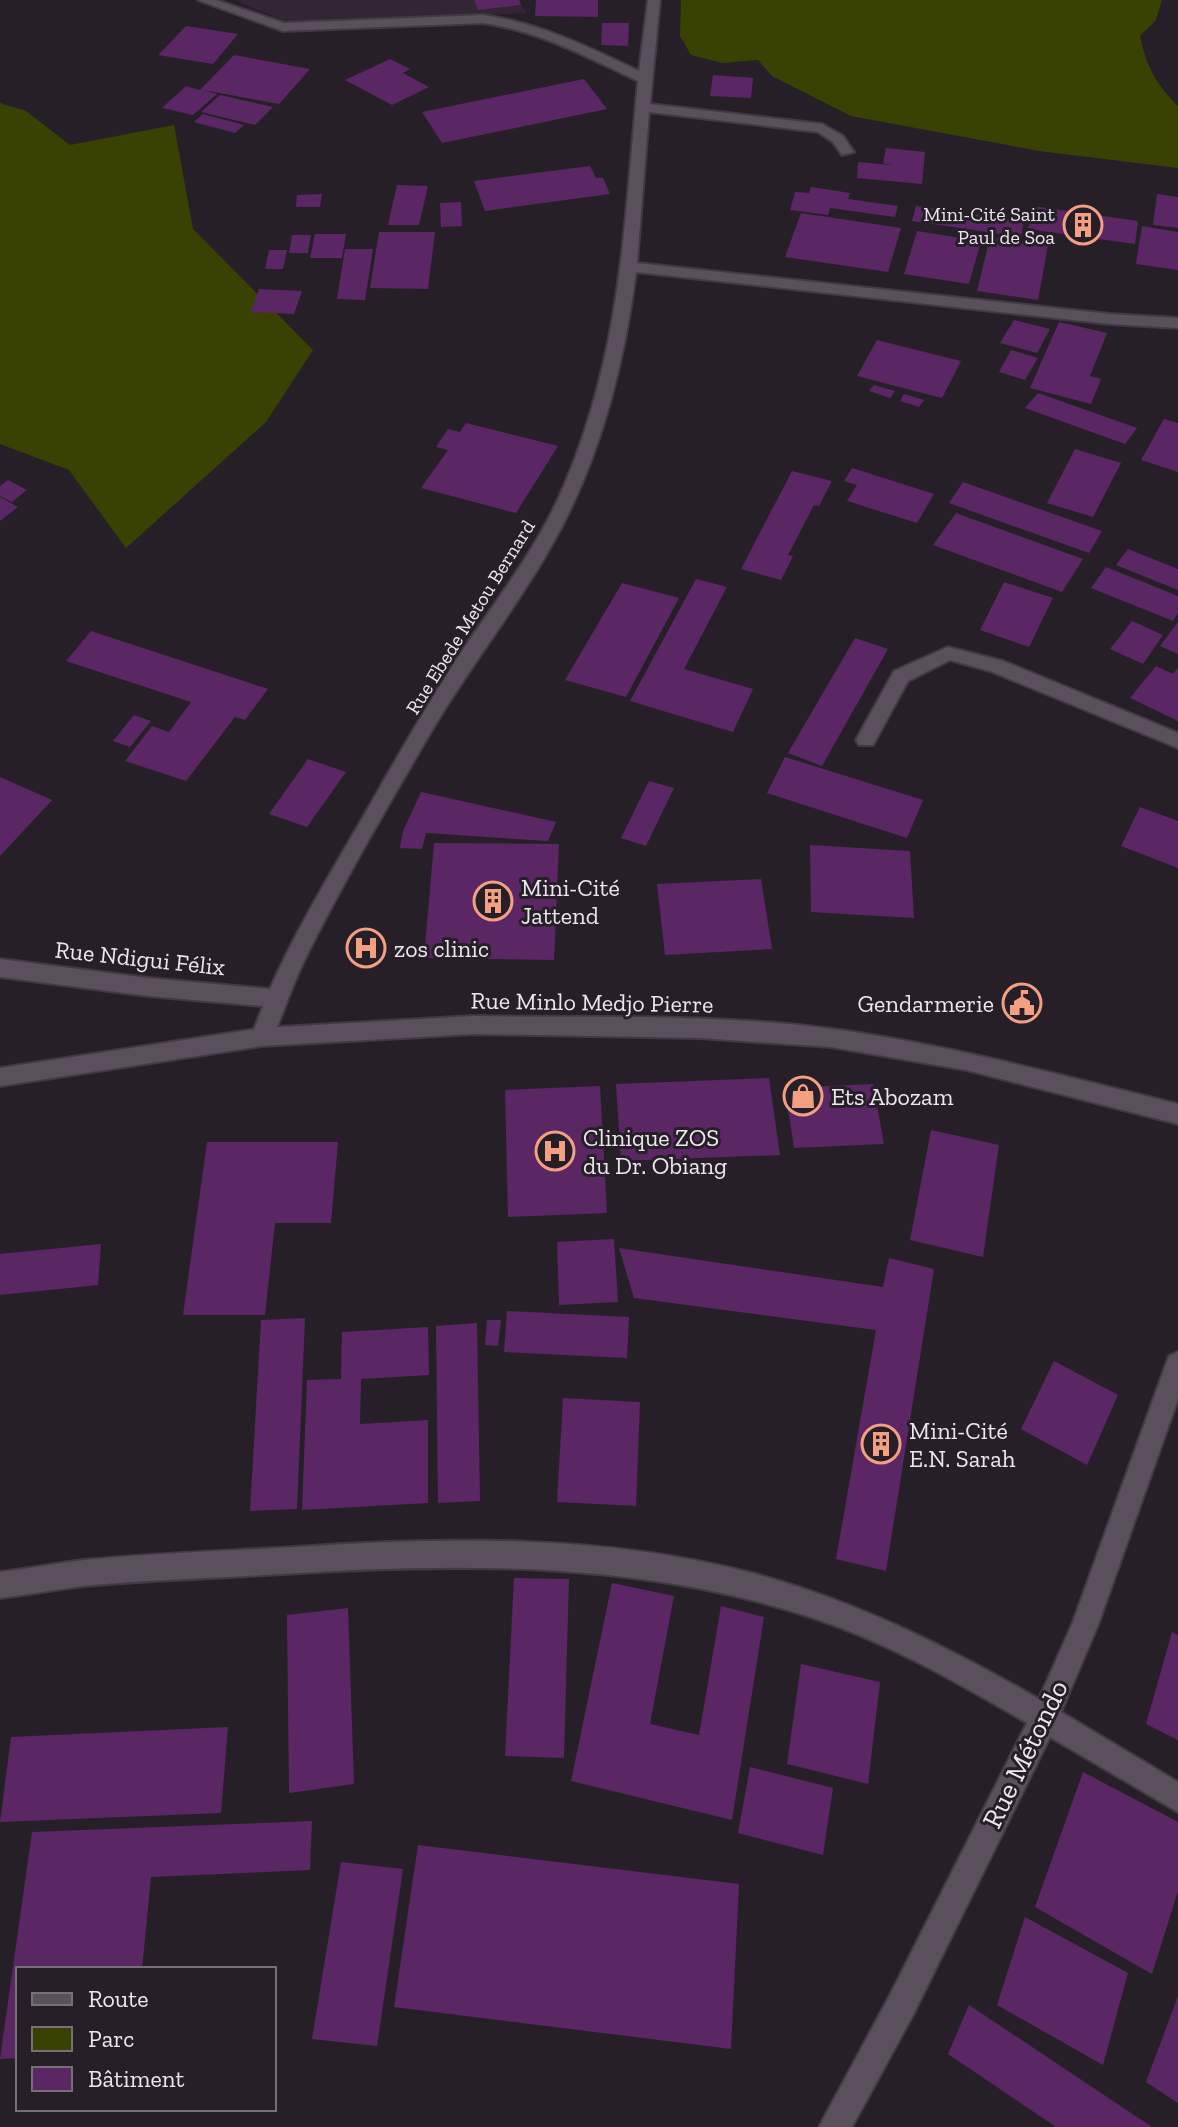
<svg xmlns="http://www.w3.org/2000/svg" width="1178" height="2127" font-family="'Zilla Slab',serif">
<rect width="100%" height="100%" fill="#271f28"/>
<polygon fill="#322635" points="235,0 519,0 526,13 289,23"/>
<g fill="#3a4203">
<path d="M681,0H1162L1156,20L1140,36C1145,64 1157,86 1178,106V168L1039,151L851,116L772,76L758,60L722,63L691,55L680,36Z"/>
<polygon points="0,103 26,111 70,145 174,125 193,229 313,350 266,422 126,548 69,470 0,444"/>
</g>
<g fill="#5a2764">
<polygon points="474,0 519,0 521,5 478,10"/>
<polygon points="536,0 598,0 598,17 535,16"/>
<polygon points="602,23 629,23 628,46 601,45"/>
<polygon points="186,26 238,34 213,64 158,55"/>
<polygon points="234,55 310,69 279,104 203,90 217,94 193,115 162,108 186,86 200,90"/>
<polygon points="390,59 410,69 403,73 429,87 392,105 345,80"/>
<polygon points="713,75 753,78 751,98 710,96"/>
<polygon points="584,79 607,109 442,143 422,112"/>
<polygon points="220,95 273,107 255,125 201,112"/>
<polygon points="203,114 244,125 235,133 194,122"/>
<polygon points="886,148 925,152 922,184 857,178 858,162 892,165 883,163"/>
<polygon points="590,166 596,178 603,178 610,194 485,211 474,181"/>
<polygon points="397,185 428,186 419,225 388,225"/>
<polygon points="811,187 850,193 848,199 898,206 895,217 830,208 828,215 790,210 795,192 809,193"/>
<polygon points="322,194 320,207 296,207 297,195"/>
<polygon points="1157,194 1178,197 1178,228 1153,225"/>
<polygon points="461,202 462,226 441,227 440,203"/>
<polygon points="916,206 1024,221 1021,237 912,221"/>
<polygon points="1033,206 1138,221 1135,244 1028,229"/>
<polygon points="801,213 901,228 888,272 785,257"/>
<polygon points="1142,226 1178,232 1178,270 1136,264"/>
<polygon points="917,231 981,241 969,284 904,274"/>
<polygon points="379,232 435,232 428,289 370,288"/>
<polygon points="315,234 346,234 342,258 310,258"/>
<polygon points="292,235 311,235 308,253 289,253"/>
<polygon points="990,237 1048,245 1038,300 977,291"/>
<polygon points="345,249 373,249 365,300 337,299"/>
<polygon points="269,250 287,250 283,269 265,269"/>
<polygon points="259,289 302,291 294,314 251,312"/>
<polygon points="1014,320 1050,329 1037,353 1000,343"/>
<polygon points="1059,322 1107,333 1090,376 1101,379 1091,404 1030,388"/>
<polygon points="877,340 961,361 942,398 857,376"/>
<polygon points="1011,350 1038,358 1025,380 999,372"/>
<polygon points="874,385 895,391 890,398 869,391"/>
<polygon points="1038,393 1137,428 1125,444 1025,408"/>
<polygon points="904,394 924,400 919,407 900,401"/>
<polygon points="1164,419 1178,423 1178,472 1141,460"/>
<polygon points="466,423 558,446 516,513 421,488 448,450 436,447 448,429 460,432"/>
<polygon points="1075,449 1121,463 1093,517 1047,503"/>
<polygon points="852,468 934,494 917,523 847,501 857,485 844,481"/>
<polygon points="792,471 832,481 819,506 814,505 788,555 793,556 781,580 741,569"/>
<polygon points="8,480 27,490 12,502 0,496 0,486"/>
<polygon points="963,482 1102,531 1089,553 949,503"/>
<polygon points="0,497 18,507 0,521"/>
<polygon points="956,513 1083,559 1062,592 933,545"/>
<polygon points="1128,549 1178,569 1178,590 1116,565"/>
<polygon points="1106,567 1178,596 1178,613 1173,621 1091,588"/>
<polygon points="696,579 727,587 684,669 753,689 733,732 630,701"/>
<polygon points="1004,582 1053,598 1029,647 980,630"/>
<polygon points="622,583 679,598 626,697 565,680"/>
<polygon points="1132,621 1163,635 1143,664 1110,649"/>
<polygon points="1178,622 1178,654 1160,646"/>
<polygon points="91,631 268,689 245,720 235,717 186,781 125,761 152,726 169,732 191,702 66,661"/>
<polygon points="855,638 888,649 822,766 788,753"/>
<polygon points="1156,666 1173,674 1178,668 1178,721 1130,698"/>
<polygon points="134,715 151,721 130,747 113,741"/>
<polygon points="785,757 923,800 907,838 767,793"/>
<polygon points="308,759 346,772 307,827 269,814"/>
<polygon points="0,777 52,800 0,856"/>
<polygon points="649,781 674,788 646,846 621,838"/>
<polygon points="421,792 556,822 548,841 426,833 422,849 400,848 403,831"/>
<polygon points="1140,807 1178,821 1178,868 1121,846"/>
<polygon points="434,843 559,844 554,960 424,958"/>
<polygon points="810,845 910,851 914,918 811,912"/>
<polygon points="761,879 772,949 665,955 657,884"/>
<polygon points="769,1078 780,1155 621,1161 616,1084"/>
<polygon points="873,1084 884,1144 794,1148 785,1088"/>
<polygon points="600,1086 607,1213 508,1217 505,1090"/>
<polygon points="931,1130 999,1145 983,1257 910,1240"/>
<polygon points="207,1142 338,1142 331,1223 275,1223 265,1315 183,1315"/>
<polygon points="614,1239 618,1302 559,1305 557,1242"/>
<polygon points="101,1244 98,1285 0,1295 0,1254"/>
<polygon points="619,1248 883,1287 889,1258 934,1269 886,1571 836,1559 876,1330 634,1298"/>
<polygon points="507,1311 629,1317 627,1358 504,1352"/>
<polygon points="305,1318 297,1509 250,1511 261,1320"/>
<polygon points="487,1320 501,1320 498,1346 485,1345"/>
<polygon points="477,1323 480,1501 438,1503 436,1326"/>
<polygon points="428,1327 429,1375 361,1379 360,1424 428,1420 428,1503 302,1510 307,1380 341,1379 342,1332"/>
<polygon points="1054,1361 1118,1395 1087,1465 1021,1429"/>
<polygon points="563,1398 640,1402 636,1506 557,1502"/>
<polygon points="514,1578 569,1579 564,1758 505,1756"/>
<polygon points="612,1583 674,1596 650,1724 699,1735 721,1606 764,1617 732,1820 571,1781"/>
<polygon points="348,1608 354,1784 289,1793 287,1615"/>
<polygon points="1172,1632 1178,1635 1178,1740 1146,1724"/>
<polygon points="801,1664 880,1682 868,1784 787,1764"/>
<polygon points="228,1727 221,1813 0,1822 11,1737"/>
<polygon points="750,1767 833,1788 823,1855 738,1833"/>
<polygon points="1083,1772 1178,1822 1178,1891 1152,1974 1035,1907"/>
<polygon points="312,1821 310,1870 151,1877 142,1969 18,1969 18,2058 0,2059 32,1832"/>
<polygon points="418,1845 739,1884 731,2049 394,2007"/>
<polygon points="341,1862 403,1869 377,2046 312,2039"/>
<polygon points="1025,1917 1128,1973 1103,2065 997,2005"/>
<polygon points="1178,1996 1178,2103 1146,2082"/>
<polygon points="969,2005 1152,2127 1056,2127 948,2054"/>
</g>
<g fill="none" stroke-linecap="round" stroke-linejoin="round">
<defs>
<g id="minor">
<path d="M198,0H216L284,23L483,15C540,23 588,47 639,71L648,0H660L650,104L822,124L843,136L854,152L842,155L833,142L818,132L649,112L637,263L1110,314L1178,318V328L1110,324L636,272C624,366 600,460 553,543C517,608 469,667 431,732C388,806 343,882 305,959C291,987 283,1016 270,1043L262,1046L254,1043L251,1037L263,1006L148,996L0,977V959L148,978L270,989C296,930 330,874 362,819C393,764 424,710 458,657C495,601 536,551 563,488C622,351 624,225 638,81C587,57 539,31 483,23L283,31Z"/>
<polygon points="948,647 1003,661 1178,733 1178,748 990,671 950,660 908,681 873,745 859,745 856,740 894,671"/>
<path d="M1178,1352V1399L1098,1625L1061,1712L1178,1782V1812L1050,1737L912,2017L852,2127H819L890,1995L1027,1723C960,1684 891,1644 816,1619C638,1559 451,1563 265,1575C205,1579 144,1580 84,1586C56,1589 28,1595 0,1598V1572C28,1569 56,1563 84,1560C154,1553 225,1551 295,1547C447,1537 603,1534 752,1573C854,1600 948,1647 1039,1699L1073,1622L1166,1364L1169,1356Z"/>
</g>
<path id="tertiary" d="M474,1016C593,1018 715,1013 833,1029C950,1045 1064,1076 1178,1104V1124L966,1070L831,1047L699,1038L474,1034L262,1046L0,1086V1068L262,1028Z"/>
</defs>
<use href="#minor" stroke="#403a41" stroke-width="4"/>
<use href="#tertiary" stroke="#403a41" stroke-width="4"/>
<use href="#minor" fill="#59505b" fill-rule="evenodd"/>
<use href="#tertiary" fill="#59505b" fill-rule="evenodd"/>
</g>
<defs>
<symbol id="building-ring" viewBox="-11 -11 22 22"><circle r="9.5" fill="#271f28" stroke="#f39f82" stroke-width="1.5"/><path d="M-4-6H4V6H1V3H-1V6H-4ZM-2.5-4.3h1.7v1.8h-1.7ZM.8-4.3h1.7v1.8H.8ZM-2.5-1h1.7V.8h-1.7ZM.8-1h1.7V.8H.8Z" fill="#f39f82"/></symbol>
<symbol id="hospital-ring" viewBox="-11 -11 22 22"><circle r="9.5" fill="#271f28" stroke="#f39f82" stroke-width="1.5"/><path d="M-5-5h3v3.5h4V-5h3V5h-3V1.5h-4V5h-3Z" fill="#f39f82"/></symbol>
<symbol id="civic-ring" viewBox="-11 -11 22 22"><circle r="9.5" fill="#271f28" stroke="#f39f82" stroke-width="1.5"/><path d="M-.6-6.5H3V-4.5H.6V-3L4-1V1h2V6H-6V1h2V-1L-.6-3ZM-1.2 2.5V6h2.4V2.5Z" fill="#f39f82"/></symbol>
<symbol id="shop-ring" viewBox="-11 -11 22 22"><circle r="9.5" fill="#271f28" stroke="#f39f82" stroke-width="1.5"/><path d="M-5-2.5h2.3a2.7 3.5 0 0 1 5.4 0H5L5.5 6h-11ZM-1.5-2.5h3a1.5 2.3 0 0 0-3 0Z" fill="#f39f82"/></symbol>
</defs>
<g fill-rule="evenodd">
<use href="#building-ring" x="1061" y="203" width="44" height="44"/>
<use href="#building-ring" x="471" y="879" width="44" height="44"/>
<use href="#hospital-ring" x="344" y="926" width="44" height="44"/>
<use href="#civic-ring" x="1000" y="981" width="44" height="44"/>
<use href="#shop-ring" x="781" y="1074" width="44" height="44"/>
<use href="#hospital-ring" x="533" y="1129" width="44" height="44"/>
<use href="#building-ring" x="859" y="1422" width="44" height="44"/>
</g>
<g text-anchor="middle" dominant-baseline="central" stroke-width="6" stroke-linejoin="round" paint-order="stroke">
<g font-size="20" fill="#ece7ed" stroke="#271f28" text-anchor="end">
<text x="1055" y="214">Mini-Cité Saint<tspan x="1055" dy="23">Paul de Soa</tspan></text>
</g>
<g font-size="20" fill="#ece7ed" stroke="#271f28">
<text transform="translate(470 617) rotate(-58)">Rue Ebede Metou Bernard</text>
</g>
<g font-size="24" fill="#ece7ed" stroke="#271f28" text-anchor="start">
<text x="521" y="887">Mini-Cité<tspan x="521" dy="28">Jattend</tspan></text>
<text x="394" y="948">zos clinic</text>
<text x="994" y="1003" text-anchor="end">Gendarmerie</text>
<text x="831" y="1096">Ets Abozam</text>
<text x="583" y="1137">Clinique ZOS<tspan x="583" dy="28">du Dr. Obiang</tspan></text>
<text x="909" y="1430">Mini-Cité<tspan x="909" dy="28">E.N. Sarah</tspan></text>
</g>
<g font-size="24" fill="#ece7ed" stroke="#271f28">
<text transform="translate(140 958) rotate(6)">Rue Ndigui Félix</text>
<text transform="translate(592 1002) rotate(1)">Rue Minlo Medjo Pierre</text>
</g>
<g font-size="28" fill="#ece7ed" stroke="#271f28">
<text transform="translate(1025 1754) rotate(-64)">Rue Métondo</text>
</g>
</g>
<rect x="16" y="1967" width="260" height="144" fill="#271f28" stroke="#766f77" stroke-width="2"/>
<rect x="32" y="1993" width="40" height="12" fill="#59505b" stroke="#766f77" stroke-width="2"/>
<text x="88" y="2007" font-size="24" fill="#ece7ed">Route</text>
<rect x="32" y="2027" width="40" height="24" fill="#3a4203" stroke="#766f77" stroke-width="2"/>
<text x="88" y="2047" font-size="24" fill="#ece7ed">Parc</text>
<rect x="32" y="2067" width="40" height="24" fill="#5a2764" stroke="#766f77" stroke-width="2"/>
<text x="88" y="2087" font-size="24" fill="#ece7ed">Bâtiment</text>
</svg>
